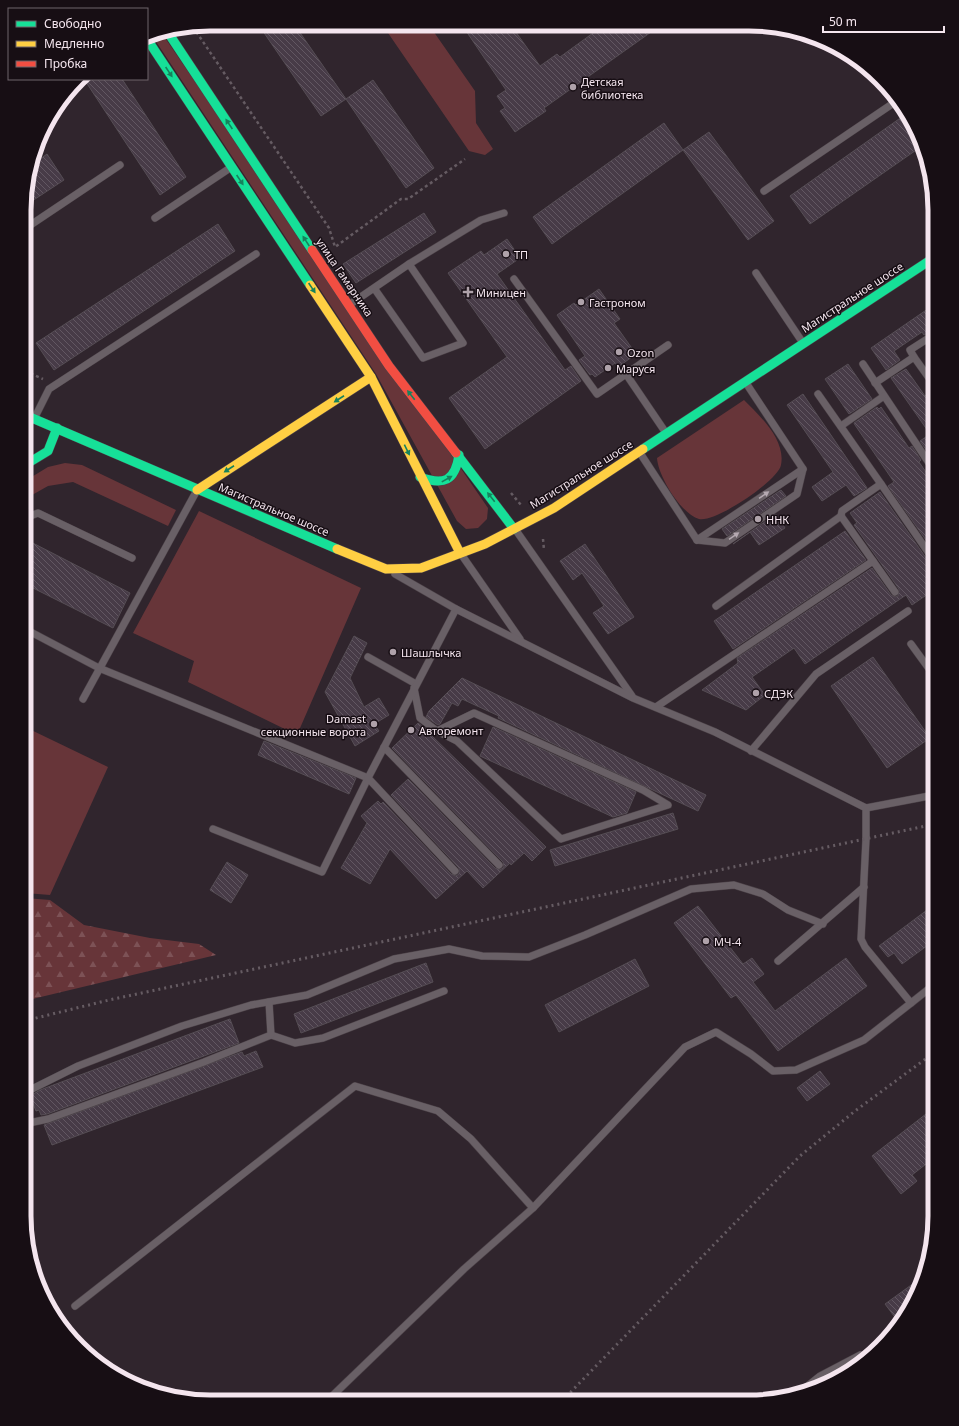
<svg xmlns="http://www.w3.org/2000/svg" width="959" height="1426" font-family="'Noto Sans',sans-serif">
<defs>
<pattern id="forest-firs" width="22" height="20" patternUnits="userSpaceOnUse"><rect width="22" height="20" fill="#673539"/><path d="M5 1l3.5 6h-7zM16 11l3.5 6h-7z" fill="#7d5256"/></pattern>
<pattern id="building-back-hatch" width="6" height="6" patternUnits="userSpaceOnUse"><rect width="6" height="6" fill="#473b47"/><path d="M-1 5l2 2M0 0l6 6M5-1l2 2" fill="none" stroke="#625762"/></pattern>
</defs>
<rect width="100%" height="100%" fill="#30252d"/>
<g fill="#673539">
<polygon points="394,25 429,25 475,91 476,123 493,149 485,155 469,151 386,30"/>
<polygon points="161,32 488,508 487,519 478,528 466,529 457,521 376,374 151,34"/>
<path d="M744,400C760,416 786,440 781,465C778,481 715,523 699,519C681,514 658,476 657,458Z"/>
<polygon points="65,463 82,465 176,510 168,526 73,482 48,486 25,499 25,481 48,467"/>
<polygon points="199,511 361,588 297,735 188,682 194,661 133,633"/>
<polygon points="25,727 108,767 50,895 25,893"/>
</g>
<polygon fill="url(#forest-firs)" points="25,898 50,900 84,925 150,938 199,944 216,955 24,1001"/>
<g fill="url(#building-back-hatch)" stroke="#554d54">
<polygon points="258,24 294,24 346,99 321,116"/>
<polygon points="462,25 503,25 508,31 513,28 540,66 557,54 560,57 604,25 661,25 544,108 546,111 515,132 500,111 505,108 497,96 506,90"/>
<polygon points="84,79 122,79 186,177 160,195"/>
<polygon points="373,80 434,168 406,188 346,99"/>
<polygon points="906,114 921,139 922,146 810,224 790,196"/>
<polygon points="664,123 683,150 552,244 533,217"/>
<polygon points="709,132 774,221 748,240 683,150"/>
<polygon points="47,154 64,180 26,205 26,186 33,164"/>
<polygon points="424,213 436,232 356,283 343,264"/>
<polygon points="218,224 235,251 54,370 36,343"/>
<polygon points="507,239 520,258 497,274 565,370 571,366 581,381 485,449 449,398 507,357 448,273 481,251 484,255"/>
<polygon points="599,289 620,319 614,323 636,354 618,367 615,363 595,377 592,374 590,375 579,360 585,356 557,315 574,303 576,305"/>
<polygon points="935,304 935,329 924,335 922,332 894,351 900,360 886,370 871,348"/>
<polygon points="848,364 872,399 849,414 825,379"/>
<polygon points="906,369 925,396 935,389 935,451 929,454 920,441 930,434 891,378"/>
<polygon points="803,394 867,488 854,496 846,485 822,501 812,487 833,472 787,405"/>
<polygon points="877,407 879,409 881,407 909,448 912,446 921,460 919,462 935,485 935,553 888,486 894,482 855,425 854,423"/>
<polygon points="781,490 786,496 727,536 722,529"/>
<polygon points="880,492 931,565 935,567 935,589 912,605 906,595 805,664 794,648 752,677 765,695 746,710 702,690 738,663 737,658 872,568 891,595 895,597 898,596 899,589 854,525 857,523 850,513"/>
<polygon points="776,514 785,528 759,545 750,532 733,544"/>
<polygon points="845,531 866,560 733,649 714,621"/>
<polygon points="25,539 130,593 113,628 25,584"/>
<polygon points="585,544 634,617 608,634 593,613 604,606 582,573 573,580 560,561"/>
<polygon points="354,636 367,643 350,678 364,707 379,698 389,715 374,724 379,731 355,746 325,692"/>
<polygon points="873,657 930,738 887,768 831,686"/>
<polygon points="462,678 706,795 698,811 498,718 499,716 462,699 458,706 452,703 440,724 438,725 426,717 429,711"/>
<polygon points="418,723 434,735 429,733 546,847 532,861 524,853 511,865 510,863 483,888 467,871 436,899 390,849 370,884 341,868 367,823 361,816 378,801 381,804 383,802 451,874 456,876 459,874 459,868 391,795 408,779 495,868 500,870 504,867 503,862 392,748"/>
<polygon points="493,727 636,792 627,813 613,817 480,756"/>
<polygon points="264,741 356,778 349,794 258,755"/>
<polygon points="673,813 678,829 555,866 550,850"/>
<polygon points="227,862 248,875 231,903 210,890"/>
<polygon points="935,904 935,940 902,964 894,953 888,957 879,946"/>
<polygon points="698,906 743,964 752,958 764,974 753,982 775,1011 846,958 867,986 778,1051 736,995 731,998 674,923"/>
<polygon points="635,959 649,986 559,1032 545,1005"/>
<polygon points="426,963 433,982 301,1033 294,1014"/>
<polygon points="230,1019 239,1043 47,1114 41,1115 39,1110 36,1111 30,1096 40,1090"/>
<polygon points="256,1051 263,1067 52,1145 44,1125 242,1052 244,1056"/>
<polygon points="820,1071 830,1084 807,1101 797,1088"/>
<polygon points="935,1107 935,1157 912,1175 917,1181 901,1194 872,1156"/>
<polygon points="925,1275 903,1319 900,1324 885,1304"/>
</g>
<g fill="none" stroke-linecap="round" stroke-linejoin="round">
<defs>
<g id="lane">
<polyline points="764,191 898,100"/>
<polyline points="155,218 230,168"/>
<polyline points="26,228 120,165"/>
<polyline points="409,264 481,220 504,213"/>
<polyline points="756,273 803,343"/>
<polyline points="514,279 597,394 668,345"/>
<polyline points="349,305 409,264 463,343 423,358 374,288"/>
<polyline points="914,357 910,350 935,334"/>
<polyline points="863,364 935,472"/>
<polyline points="626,374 666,433"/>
<polyline points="875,383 914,357 929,378 935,374"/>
<polyline points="818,394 881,484"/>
<polyline points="34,419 49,389 256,254"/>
<polyline points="841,426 884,396"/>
<polyline points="640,453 697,540"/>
<polyline points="841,516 842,511 881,484 935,562"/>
<polyline points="25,518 38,513 132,558"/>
<polyline points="515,529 632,696"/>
<polyline points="697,540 725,543 797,494 803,469 746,383"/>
<polyline points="697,540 803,469"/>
<polyline points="461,554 520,639"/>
<polyline points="716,606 841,516 873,561"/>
<polyline points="932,614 935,612"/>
<polyline points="25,629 99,668 368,778 322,872 213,829"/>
<polyline points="911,644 935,677"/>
<polyline points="368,657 416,684"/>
<polyline points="414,688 420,718 437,731 457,741 561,839 668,805 643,790 474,713 437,731"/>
<polyline points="83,699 196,492"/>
<polyline points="656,707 873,561 895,592"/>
<polyline points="384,747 499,865"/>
<polyline points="751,751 816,674 908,611"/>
<polyline points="866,808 929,796 935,793"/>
<polyline points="455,871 368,778 456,609"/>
<polyline points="778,961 864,887"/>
<polyline points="911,1003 935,984"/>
<polyline points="271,1035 295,1043 323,1038 444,991"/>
<polyline points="24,1093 78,1066 182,1026 251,1005 307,995 394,959 449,949 482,956 529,957 585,935 691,889 734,885 763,894 788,910 823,924"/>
<polyline points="24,1124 48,1119 204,1062 271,1035 269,1002"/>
<polyline points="75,1306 355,1086 438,1111 471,1139 533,1208"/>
<polyline points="800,1392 820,1376 860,1355"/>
<polyline points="327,1401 464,1269 533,1208 685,1047 716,1032 751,1054 773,1071 796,1070 864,1040 911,1003 865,947 861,939 866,839 866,808 715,732 633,698 456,609 395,574"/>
</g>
<g id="fast">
<polyline points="167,31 312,250"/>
<polyline points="147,39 310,285"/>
<polyline points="25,415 337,549"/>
<polyline points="643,449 935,257"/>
<polyline points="456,453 514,529"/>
<polyline points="25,465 48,451 57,428"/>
<path d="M420,477C444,486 455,481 459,455"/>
</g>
<g id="slow">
<polyline points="310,285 371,377 460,553"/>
<polyline points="197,490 371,377"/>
<polyline points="337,549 386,569 421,568 485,544 554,508 643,449"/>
</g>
<polyline id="jam" points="312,250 389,366 456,453"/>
</defs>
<use href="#lane" stroke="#4c4248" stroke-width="8"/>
<use href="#fast" stroke="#4c4248" stroke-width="10"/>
<use href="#slow" stroke="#4c4248" stroke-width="10"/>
<use href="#jam" stroke="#4c4248" stroke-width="10"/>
<g stroke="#655b62" stroke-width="2.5" stroke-dasharray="3 3" stroke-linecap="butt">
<polyline points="193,27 329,228 335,247 401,199 408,199 465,159"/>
<polyline points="25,371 43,379"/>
<polyline points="511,493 521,505"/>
<polyline points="543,539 544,550"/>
</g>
<use href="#lane" stroke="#696066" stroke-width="7"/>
<use href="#fast" stroke="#16e098" stroke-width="9"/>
<use href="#slow" stroke="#ffcf43" stroke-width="9"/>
<use href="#jam" stroke="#f24e42" stroke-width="9"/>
<g stroke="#665c63" stroke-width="3" stroke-dasharray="2 4" stroke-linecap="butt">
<polyline points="24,1021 109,1000 935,824"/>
<polyline points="562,1401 800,1156 855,1111 935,1052"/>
</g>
</g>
<defs><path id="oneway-solid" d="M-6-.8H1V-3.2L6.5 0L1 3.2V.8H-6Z"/></defs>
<g fill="#16825d">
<use href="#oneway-solid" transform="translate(169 72) rotate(56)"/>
<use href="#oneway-solid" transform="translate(229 124) rotate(-124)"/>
<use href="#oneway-solid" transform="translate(240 180) rotate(56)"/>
<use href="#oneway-solid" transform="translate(306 241) rotate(-123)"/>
<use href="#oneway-solid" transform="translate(312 288) rotate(56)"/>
<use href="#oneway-solid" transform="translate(411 395) rotate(-128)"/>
<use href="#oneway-solid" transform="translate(339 399) rotate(147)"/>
<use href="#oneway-solid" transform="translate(407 450) rotate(64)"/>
<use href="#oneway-solid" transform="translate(229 469) rotate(147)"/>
<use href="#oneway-solid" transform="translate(447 479) rotate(-29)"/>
<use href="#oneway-solid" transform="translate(491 497) rotate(-128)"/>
</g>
<g fill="#b5a9b1">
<use href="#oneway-solid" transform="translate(764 495) rotate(-34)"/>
<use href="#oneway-solid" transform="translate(734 536) rotate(-34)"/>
</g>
<g fill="#afa2aa" stroke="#170e14" stroke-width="1.5">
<circle cx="573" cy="87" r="4"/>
<circle cx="506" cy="254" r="4"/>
<path d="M466 286h4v4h4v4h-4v4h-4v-4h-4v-4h4z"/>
<circle cx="581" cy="302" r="4"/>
<circle cx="619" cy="352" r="4"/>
<circle cx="608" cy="368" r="4"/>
<circle cx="758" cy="519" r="4"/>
<circle cx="393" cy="652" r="4"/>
<circle cx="756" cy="693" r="4"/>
<circle cx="374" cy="724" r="4"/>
<circle cx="411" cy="730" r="4"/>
<circle cx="706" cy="941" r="4"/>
</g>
<g text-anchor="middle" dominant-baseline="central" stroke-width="3" stroke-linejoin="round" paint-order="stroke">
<g font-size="11" fill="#f4e5ee" stroke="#170e14" text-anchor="start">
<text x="581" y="81">Детская<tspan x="581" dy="13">библиотека</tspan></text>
<text x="514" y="254">ТП</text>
<text x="476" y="292">Миницен</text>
<text x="589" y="302">Гастроном</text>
<text x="627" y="352">Ozon</text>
<text x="616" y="368">Маруся</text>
<text x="766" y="519">ННК</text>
<text x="401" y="652">Шашлычка</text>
<text x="764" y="693">СДЭК</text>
<text x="366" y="718" text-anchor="end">Damast<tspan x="366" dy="13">секционные ворота</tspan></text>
<text x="419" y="730">Авторемонт</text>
<text x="714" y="941">МЧ-4</text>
</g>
<g font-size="11" fill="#f4e5ee" stroke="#170e14">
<text transform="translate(345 277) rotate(56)">улица Гамарника</text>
<text transform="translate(852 297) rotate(-33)">Магистральное шоссе</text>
<text transform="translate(581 474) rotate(-32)">Магистральное шоссе</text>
<text transform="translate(274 509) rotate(23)">Магистральное шоссе</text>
</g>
</g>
<path d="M0 0H959V1426H0ZM210 31H749A179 179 0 0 1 928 210V1216A179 179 0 0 1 749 1395H210A179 179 0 0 1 31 1216V210A179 179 0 0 1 210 31Z" fill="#170e14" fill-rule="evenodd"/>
<path fill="none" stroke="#f4e5ee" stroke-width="5" d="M210 31H749A179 179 0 0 1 928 210V1216A179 179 0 0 1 749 1395H210A179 179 0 0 1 31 1216V210A179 179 0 0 1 210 31Z"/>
<rect x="8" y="8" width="140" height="72" fill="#170e14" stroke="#6f646b"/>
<rect x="16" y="21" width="20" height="6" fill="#16e098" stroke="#6f646b"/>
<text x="44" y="28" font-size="12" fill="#f4e5ee">Свободно</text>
<rect x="16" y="41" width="20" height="6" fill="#ffcf43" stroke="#6f646b"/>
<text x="44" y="48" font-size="12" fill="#f4e5ee">Медленно</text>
<rect x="16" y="61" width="20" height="6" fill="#f24e42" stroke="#6f646b"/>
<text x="44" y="68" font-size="12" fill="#f4e5ee">Пробка</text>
<path d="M823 26v6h121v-6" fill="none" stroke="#f4e5ee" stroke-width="2"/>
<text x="829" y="26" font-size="12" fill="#f4e5ee" stroke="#170e14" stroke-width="3" paint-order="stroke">50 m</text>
</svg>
